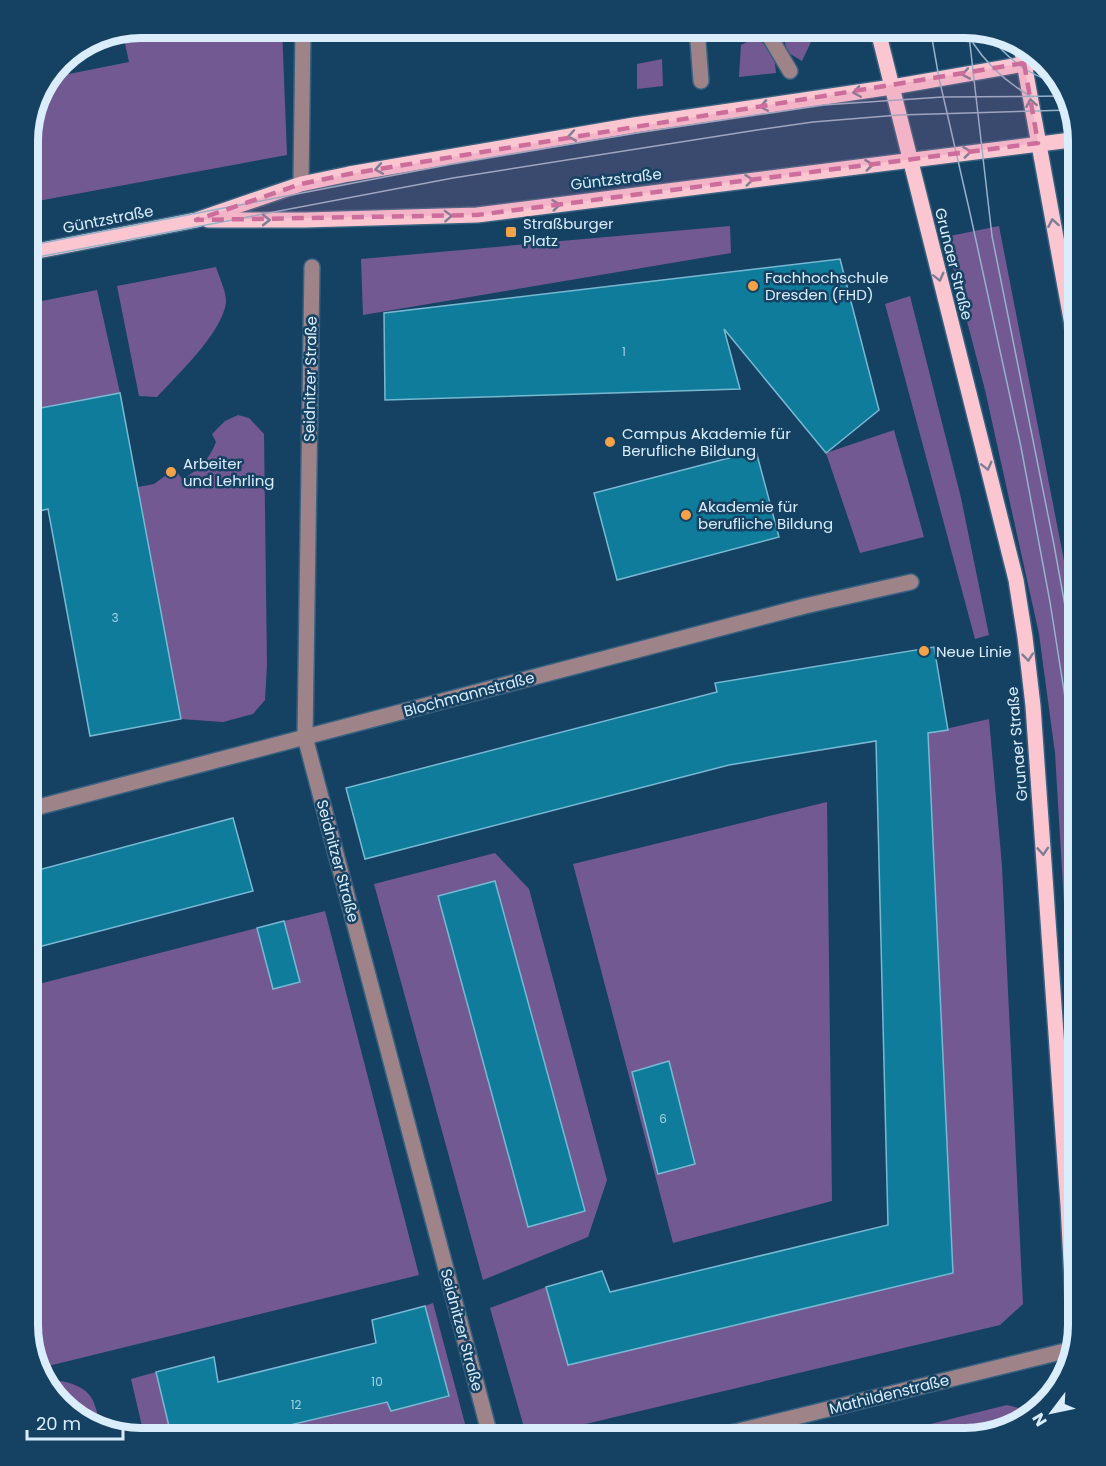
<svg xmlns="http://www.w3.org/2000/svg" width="1106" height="1466" font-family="Poppins,sans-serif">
<rect width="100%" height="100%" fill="#154263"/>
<g fill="#735992">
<path d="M141,27H282L287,155L27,203C27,160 22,113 49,78L129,62L123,34Z"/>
<polygon points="797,27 814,27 817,29 802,61 787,52 784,38"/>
<polygon points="761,41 774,56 776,73 739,77 741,45 747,42"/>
<polygon points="662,59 663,86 637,89 637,64"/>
<polygon points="730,226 731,253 363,315 361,259"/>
<polygon points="999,226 1079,638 1079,1155 1055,753 1039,634 985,390 945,237"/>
<path d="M216,267C219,277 227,293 226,303C221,334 178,374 157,397L139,396L117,286Z"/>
<polygon points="97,290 120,393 30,410 38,454 27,456 27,304"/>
<polygon points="910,296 961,498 989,635 975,639 885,304"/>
<path d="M238,415L249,418L264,434L267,665L265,700L253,714L223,722L181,719L138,487L154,484L175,469L182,479C199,470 209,460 216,442L212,434L225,421Z"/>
<polygon points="894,430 924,537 860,553 826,453"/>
<polygon points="989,719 1002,866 1023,1304 1000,1325 527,1438 490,1308 546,1287 568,1365 953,1273 928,733"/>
<polygon points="827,802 832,1201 673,1243 573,864"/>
<polygon points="495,853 529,889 607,1180 588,1237 483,1280 374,884"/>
<polygon points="325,911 419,1275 40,1368 27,1325 27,987 257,928 273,989 300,982 284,921"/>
<polygon points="433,1303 469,1439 231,1439 387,1402 391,1411 449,1397 425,1306"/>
<polygon points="156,1372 172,1439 145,1439 131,1379"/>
<path d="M61,1381C93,1388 94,1399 101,1428L84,1424L46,1388L45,1384Z"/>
<polygon points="1007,1405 1019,1408 1027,1420 966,1439 961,1439 960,1437 870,1439"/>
</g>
<g fill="#107c9b" stroke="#78b9d2" stroke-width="1.5">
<polygon points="840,259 879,410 826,453 724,329 740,389 385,400 384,313"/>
<polygon points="120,393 181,719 90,736 48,509 27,514 27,456 38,454 30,410"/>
<polygon points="756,451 779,537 617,580 594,493"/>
<polygon points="934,647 948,730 928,733 953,1273 568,1365 546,1287 602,1271 610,1292 888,1225 876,741 729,765 365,859 346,788 717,692 715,683"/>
<polygon points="233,818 253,891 27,950 27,873"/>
<polygon points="495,881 585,1211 528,1227 438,896"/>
<polygon points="284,921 300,982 273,989 257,928"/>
<polygon points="669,1061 695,1164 658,1174 632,1072"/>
<polygon points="425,1306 449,1396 391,1411 387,1402 231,1439 172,1439 156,1372 214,1357 218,1382 376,1343 372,1320"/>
</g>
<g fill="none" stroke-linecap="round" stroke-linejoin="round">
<defs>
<g id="minor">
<polyline points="771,27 771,39 790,71"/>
<polyline points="638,33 697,29 701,81"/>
<polyline points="301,184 303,27"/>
<polyline points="312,267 305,737 491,1439"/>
<polyline points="27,810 805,606 911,582"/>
<polyline points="706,1439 1073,1349"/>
</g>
<g id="major">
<polyline points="877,27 1016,580 1025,637 1033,706 1068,1205 1075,1339"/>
<polyline points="1020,41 1079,363"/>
<polyline points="208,220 305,220 477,215 1079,139"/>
<polyline points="27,253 196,220 301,184 349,174 634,125 892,87 1042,61"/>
</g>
</defs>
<use href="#minor" stroke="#38617f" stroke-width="18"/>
<use href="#major" stroke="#38617f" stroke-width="18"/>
<use href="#minor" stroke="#9e8388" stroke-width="15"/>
<use href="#major" stroke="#fcc6d1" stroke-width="15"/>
<g stroke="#96b2c8" stroke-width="1.5">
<polyline points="930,27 939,78 970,213 1021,447 1050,602 1079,786"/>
<polyline points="968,27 992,236 1054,545 1079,683"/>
<path d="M986,31C1006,58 1029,77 1062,84"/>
<path d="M973,43C988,66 1007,83 1032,97"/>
<polyline points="27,246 452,164 643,132 823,105 943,97 1065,96"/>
<polyline points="27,259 453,178 757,130 813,122 899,115 1070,110"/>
</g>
</g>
<defs><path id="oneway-chevron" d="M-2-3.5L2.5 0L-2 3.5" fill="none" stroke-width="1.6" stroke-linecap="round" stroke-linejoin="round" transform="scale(1.5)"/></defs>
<g stroke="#7d7d94">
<use href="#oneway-chevron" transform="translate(966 74) rotate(170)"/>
<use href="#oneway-chevron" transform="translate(857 92) rotate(171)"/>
<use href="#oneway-chevron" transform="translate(1031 103) rotate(-100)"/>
<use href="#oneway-chevron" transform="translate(764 106) rotate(171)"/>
<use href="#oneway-chevron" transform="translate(572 136) rotate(170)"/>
<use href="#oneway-chevron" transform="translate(967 152) rotate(-7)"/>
<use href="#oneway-chevron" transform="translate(869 165) rotate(-7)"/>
<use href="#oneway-chevron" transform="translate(379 169) rotate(170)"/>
<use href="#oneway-chevron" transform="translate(749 180) rotate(-7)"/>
<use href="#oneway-chevron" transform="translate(556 205) rotate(-7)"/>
<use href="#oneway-chevron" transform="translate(448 216) rotate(-2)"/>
<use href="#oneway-chevron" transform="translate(266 220)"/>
<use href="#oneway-chevron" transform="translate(1053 223) rotate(-100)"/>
<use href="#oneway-chevron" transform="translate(939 277) rotate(76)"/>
<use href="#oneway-chevron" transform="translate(987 466) rotate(76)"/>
<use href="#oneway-chevron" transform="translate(1028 657) rotate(84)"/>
<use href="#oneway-chevron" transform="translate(1043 851) rotate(86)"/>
</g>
<path fill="#cc6d9c" fill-opacity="0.2" stroke="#cc6d9c" stroke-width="4.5" stroke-dasharray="12 8" stroke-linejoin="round" d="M1024,63L1038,143L477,215L196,220L301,184L349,174Z"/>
<g fill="#f6a248" stroke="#154263" stroke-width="2">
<rect x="505" y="226" width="12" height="12" rx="3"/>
<circle cx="753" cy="286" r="6"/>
<circle cx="610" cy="442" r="6"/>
<circle cx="171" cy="472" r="6"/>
<circle cx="686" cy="515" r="6"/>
<circle cx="924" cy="651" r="6"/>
</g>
<g text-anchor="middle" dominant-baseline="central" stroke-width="5" stroke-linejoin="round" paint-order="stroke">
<g font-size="12" fill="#a8d1e4">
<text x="624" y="351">1</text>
<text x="115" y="617">3</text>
<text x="663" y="1118">6</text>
<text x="377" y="1381">10</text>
<text x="296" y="1404">12</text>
</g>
<g font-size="15" fill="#daedfd" stroke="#154263">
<text transform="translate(616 179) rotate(-7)">Güntzstraße</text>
<text transform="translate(108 219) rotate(-11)">Güntzstraße</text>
<text transform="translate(954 264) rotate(76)">Grunaer Straße</text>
<text transform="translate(310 379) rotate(-89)">Seidnitzer Straße</text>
<text transform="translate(469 694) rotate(-15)">Blochmannstraße</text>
<text transform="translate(1017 744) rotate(-95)">Grunaer Straße</text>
<text transform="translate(338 861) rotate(75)">Seidnitzer Straße</text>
<text transform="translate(462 1330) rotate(75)">Seidnitzer Straße</text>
<text transform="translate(889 1394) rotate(-14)">Mathildenstraße</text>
</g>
<g font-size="15" fill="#daedfd" stroke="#154263" text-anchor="start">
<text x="523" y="223">Straßburger<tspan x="523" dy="17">Platz</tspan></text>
<text x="765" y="277">Fachhochschule<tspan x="765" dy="17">Dresden (FHD)</tspan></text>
<text x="622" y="433">Campus Akademie für<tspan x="622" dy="17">Berufliche Bildung</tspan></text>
<text x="183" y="463">Arbeiter<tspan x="183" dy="17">und Lehrling</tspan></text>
<text x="698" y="506">Akademie für<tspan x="698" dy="17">berufliche Bildung</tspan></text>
<text x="936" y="651">Neue Linie</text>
</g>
</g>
<path d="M0 0H1106V1466H0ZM141 38H965A103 103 0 0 1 1068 141V1325A103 103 0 0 1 965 1428H141A103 103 0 0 1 38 1325V141A103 103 0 0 1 141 38Z" fill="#154263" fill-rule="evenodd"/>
<path fill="none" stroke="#daedfd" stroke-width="8" d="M141 38H965A103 103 0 0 1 1068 141V1325A103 103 0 0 1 965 1428H141A103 103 0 0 1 38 1325V141A103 103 0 0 1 141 38Z"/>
<g transform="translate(1052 1412) rotate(238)" stroke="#154263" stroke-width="4.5" paint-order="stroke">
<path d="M0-4.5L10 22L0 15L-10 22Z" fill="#daedfd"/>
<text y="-9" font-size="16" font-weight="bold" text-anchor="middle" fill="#daedfd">N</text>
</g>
<path d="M27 1430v9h96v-9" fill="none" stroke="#daedfd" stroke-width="3"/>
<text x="36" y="1430" font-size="18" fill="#daedfd" stroke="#154263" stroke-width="4.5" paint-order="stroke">20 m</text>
</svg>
